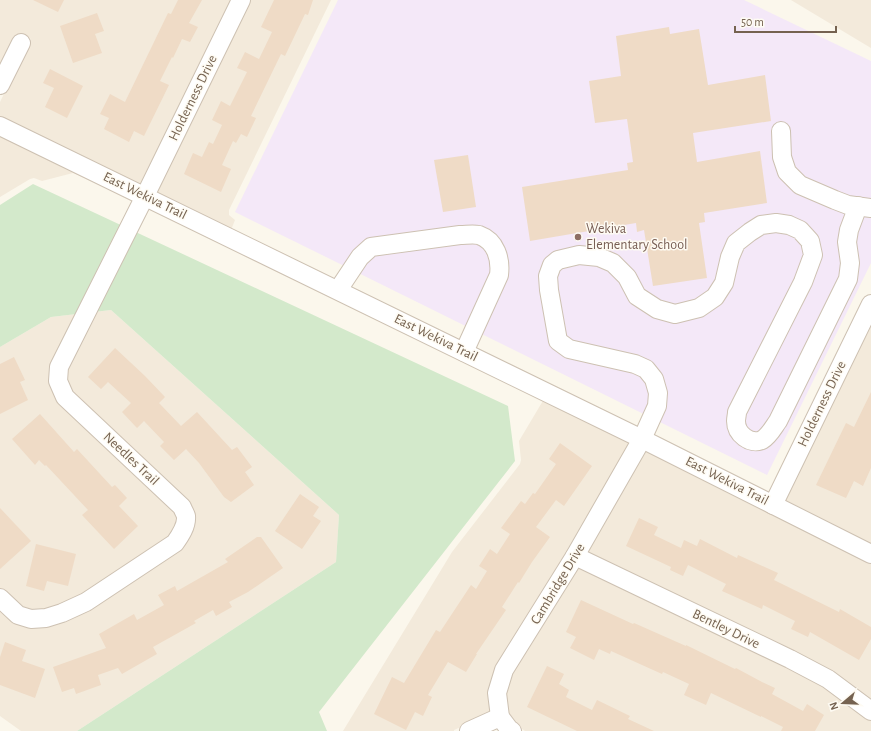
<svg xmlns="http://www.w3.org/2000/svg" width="871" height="731" font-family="'Alegreya Sans',sans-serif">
<rect width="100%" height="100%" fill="#fbf7ec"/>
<g fill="#f3eadb">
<polygon points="0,0 233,0 141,186 0,118 0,102 31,39 17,34 0,68"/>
<polygon points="249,0 331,0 229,210 229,215 235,220 231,230 155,193"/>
<polygon points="791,0 871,0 871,48"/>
<polygon points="0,134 116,191 73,173 42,181 34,178 30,179 0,197"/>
<polygon points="111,310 339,515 336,562 77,731 21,731 0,716 0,347 51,317"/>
<polygon points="871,321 871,545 783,501"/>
<polygon points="544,399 632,442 492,713 454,730 454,731 343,731 452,552 520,464 521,460 519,441"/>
<polygon points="645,448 871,562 871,702 585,553"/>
<polygon points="578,566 823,685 871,721 871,731 525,731 515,724 508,714 505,693 511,672"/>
</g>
<polygon fill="#f4e8f8" points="338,0 744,0 871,61 871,263 767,475 235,212"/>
<polygon fill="#d3e9cb" points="33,184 508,406 515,461 319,712 327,731 77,731 336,562 339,515 111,310 51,317 0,347 0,205"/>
<g fill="#efdbc6">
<polygon points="33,0 64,0 58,12"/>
<polygon points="178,0 202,0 189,23 198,27 190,42 182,39 173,58 172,57 160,81 169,85 144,136 134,131 129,142 104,129 109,118 100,114 110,94 125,102 168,13 171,14"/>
<polygon points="274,0 313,0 308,15 305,14 285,56 281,54 251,116 256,118 247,137 241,134 236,143 233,141 222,165 231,169 221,192 184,174 193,153 202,157 209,142 213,144 222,125 212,120 221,101 230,106 247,72 237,68 245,52 259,59 272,32 261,27"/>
<polygon points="97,13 104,31 95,34 102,53 73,63 60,26"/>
<polygon points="669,27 670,34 699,29 708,85 765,75 771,121 693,133 697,162 760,151 767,203 704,213 705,222 699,223 707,278 653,286 644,230 637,232 636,223 530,241 522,187 628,170 627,163 633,162 627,119 595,123 589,81 621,76 616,36"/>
<polygon points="50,69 83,86 67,118 45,107 54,88 43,83"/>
<polygon points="468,155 476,207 443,212 434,160"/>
<polygon points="115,348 145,376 165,397 159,403 181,426 197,412 232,450 237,447 252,467 245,472 254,485 231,502 224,497 199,463 186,449 174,460 160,446 164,442 144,421 137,428 122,412 131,403 108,382 101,389 88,377"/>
<polygon points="14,357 25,380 20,382 28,400 0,414 0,364"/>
<polygon points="871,392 871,468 863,486 854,481 846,498 816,485 846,423 854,427"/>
<polygon points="40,414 74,452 77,449 112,487 115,485 127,498 119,506 138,526 114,549 82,515 88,510 46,465 45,466 39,460 35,465 12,439"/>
<polygon points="560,443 592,466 564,506 556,500 536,527 550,537 532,562 519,583 518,582 502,607 506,610 476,654 477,654 466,672 448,662 428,695 432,697 423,716 415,712 406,730 374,714 392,677 404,683 436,630 440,632 471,585 476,589 487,571 479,566 490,549 497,554 510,534 501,528 521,501 525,504 533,493 535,494 556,464 549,459"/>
<polygon points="300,494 319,507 313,516 321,521 302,549 275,531"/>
<polygon points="0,508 31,541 0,569"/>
<polygon points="639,518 658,527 654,535 681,548 684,540 697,546 700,539 737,558 738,555 778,573 774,580 839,612 840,609 871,627 871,639 859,660 810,632 808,637 791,629 795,621 763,605 762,609 722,591 726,584 688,565 683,576 670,570 671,567 626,546"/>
<polygon points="257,537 261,537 283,568 248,592 229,602 232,607 216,616 213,610 194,621 196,623 153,647 157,654 122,674 118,668 98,675 101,685 76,694 74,688 62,692 53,667 106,648 99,634 134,614 137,620 164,605 158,595 175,586 177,591 228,562 225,559"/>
<polygon points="36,544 76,554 68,586 47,581 44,591 26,586"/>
<polygon points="581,600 633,624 634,623 686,646 686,645 735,669 736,668 762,682 775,688 772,694 803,711 807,704 824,715 815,731 781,731 783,727 761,716 761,717 711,693 706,705 684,695 689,684 663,672 662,674 611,651 610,654 599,649 594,660 570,648 576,637 566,632"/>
<polygon points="5,642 26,650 22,661 45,669 35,698 0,685 0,657"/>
<polygon points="547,666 564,674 559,684 569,690 566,697 592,710 597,700 630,716 628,719 654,731 577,731 527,707"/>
</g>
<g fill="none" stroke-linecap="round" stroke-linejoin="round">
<defs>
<g id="minor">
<polyline points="0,85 21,43"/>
<polyline points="0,126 642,439 871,554"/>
<polyline points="781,131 782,157 787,172 800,185 835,200 848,205 871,208"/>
<path d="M338,290L360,257L371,247L460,235C466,235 473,234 479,235C496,241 501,259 499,275L464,352"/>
<polyline points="773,505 871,304"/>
<polyline points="575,556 790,659 828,679 871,711"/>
<path d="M0,598L18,615L31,619L46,618L62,613L86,602L175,543C180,536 187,526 186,516C185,513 183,510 182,507L65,397L58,381L59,367L145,196L241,0"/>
<polyline points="469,731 500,717"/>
<path d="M512,731L509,729L500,717L497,693L504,670L575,556L642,439L657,406L658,393L654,379L646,369L635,364L569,349L558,341L549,290L548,276L552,265L558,260L579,255L599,257L613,263L627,277L637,296L657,309L675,314L699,308L715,297L724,283L730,257L736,243L750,232L761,225L776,223L789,225L800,230L810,241L813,255L803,282L737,412C737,415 736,418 736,421C736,434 750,445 762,440C769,436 773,428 778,421L848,279L850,263L847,242L849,230L858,206"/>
</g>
</defs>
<use href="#minor" stroke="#cdc1b2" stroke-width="20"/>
<use href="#minor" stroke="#fff" stroke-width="18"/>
</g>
<circle fill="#8d6e63" stroke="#fefbf3" stroke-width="1.5" cx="578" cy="237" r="4"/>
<g text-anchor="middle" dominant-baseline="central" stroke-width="3" stroke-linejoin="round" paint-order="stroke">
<g font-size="14" fill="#756250" stroke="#fefbf3">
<text transform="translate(193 98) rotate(-64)">Holderness Drive</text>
<text transform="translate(145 196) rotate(26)">East Wekiva Trail</text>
<text transform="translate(436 338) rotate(26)">East Wekiva Trail</text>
<text transform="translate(822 404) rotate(-64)">Holderness Drive</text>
<text transform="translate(131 459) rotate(43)">Needles Trail</text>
<text transform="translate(727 481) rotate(27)">East Wekiva Trail</text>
<text transform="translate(558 584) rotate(-59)">Cambridge Drive</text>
<text transform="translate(726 629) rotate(26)">Bentley Drive</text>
</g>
<g font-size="14" fill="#785e54" stroke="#fefbf3" text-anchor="start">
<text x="586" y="229">Wekiva<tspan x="586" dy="16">Elementary School</tspan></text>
</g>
</g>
<g transform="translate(843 703) rotate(251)" stroke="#fefbf3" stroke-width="3" paint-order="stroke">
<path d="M0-3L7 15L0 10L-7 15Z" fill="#756250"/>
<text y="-6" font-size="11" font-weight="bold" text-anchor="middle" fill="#756250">N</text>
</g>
<path d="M735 26v6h101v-6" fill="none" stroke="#756250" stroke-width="2"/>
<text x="741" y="26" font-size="12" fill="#756250" stroke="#fefbf3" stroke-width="3" paint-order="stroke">50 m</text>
</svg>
